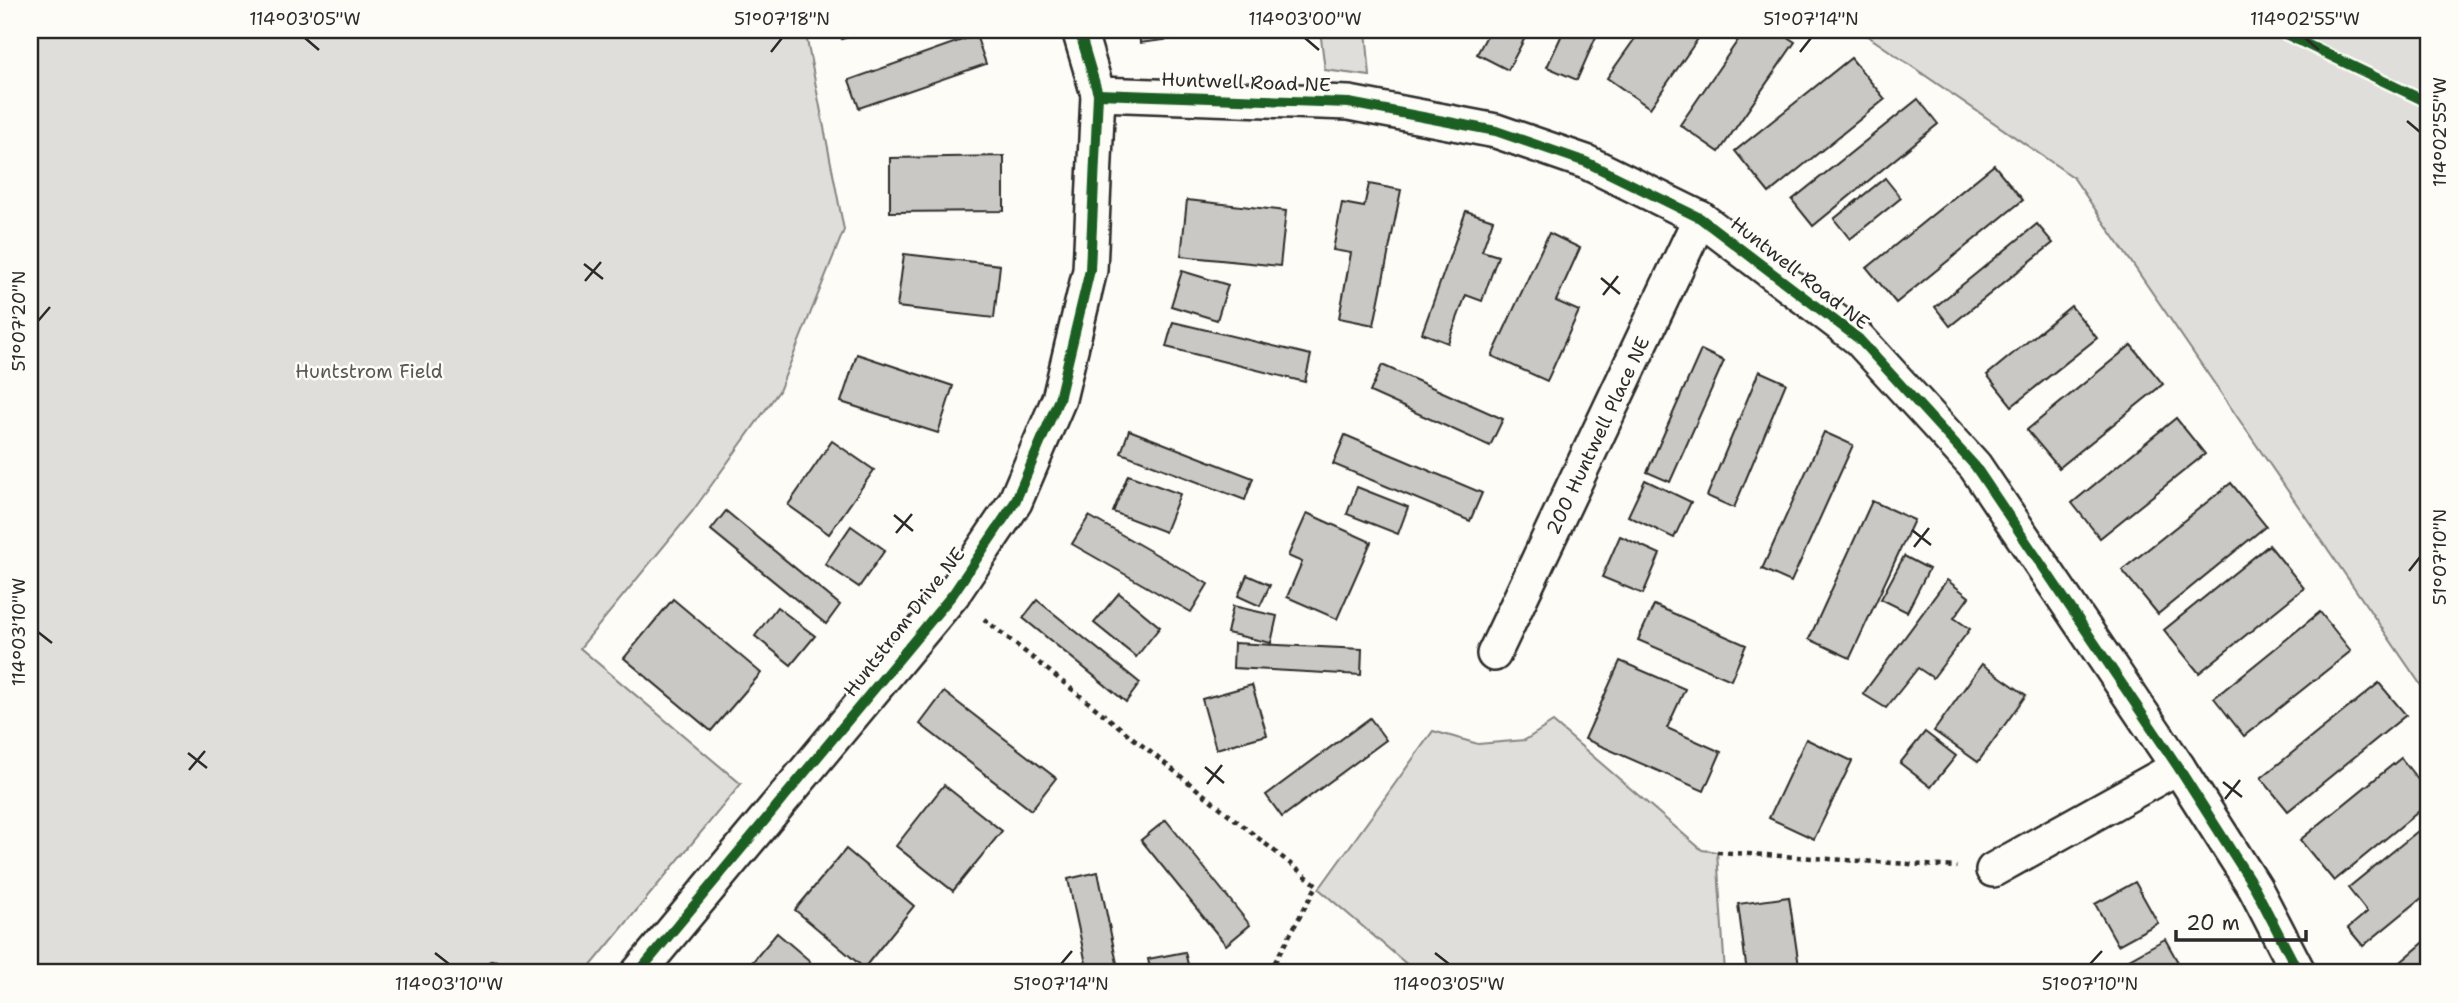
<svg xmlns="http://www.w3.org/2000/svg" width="2459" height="1003" font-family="'Shantell Sans',sans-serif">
<rect width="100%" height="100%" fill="#fdfcf7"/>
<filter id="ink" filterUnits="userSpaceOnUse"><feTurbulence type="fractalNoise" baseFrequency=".0143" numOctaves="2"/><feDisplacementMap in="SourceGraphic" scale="14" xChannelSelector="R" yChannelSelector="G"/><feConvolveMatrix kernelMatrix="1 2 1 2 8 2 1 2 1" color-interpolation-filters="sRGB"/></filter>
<g filter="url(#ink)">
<g fill="#dfdeda" stroke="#858482" stroke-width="2">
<polygon points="30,30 805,30 844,230 779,391 692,512 580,648 741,784 585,973 30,973"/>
<polygon points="1320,30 1366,30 1370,76 1325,70"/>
<polygon points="1859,30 2429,30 2429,697 2073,177"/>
<polygon points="1553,722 1702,850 1717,852 1725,973 1417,973 1319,889 1433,731 1478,744 1525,740"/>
</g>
<g fill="#c9c8c4" stroke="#2b2b2b" stroke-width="2">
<polygon points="839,30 868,30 842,39"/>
<polygon points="1139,30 1245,30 1140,43"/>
<polygon points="1490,30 1529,30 1508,70 1477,54"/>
<polygon points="1564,30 1599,30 1577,80 1547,67"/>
<polygon points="1641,30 1704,30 1650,108 1607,78"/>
<polygon points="1745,30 1776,30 1795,42 1719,152 1680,125"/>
<polygon points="976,35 986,64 859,108 849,80"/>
<polygon points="1851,58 1885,99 1769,193 1735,151"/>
<polygon points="1918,99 1938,124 1813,226 1792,200"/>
<polygon points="1004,156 1004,211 890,212 890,158"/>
<polygon points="1994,165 2023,200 1896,303 1867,268"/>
<polygon points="1885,178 1901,198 1850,239 1834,219"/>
<polygon points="1369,184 1401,190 1374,325 1339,318 1351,253 1333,250 1342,203 1364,207"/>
<polygon points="1187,200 1286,211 1280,266 1181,256"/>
<polygon points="1466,211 1493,220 1482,251 1498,256 1482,301 1466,295 1448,343 1422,333"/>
<polygon points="2037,224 2053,243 1950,326 1935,307"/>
<polygon points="1549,233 1580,248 1556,301 1579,311 1547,381 1492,356"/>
<polygon points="904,254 1000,265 994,318 897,307"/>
<polygon points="1182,271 1228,285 1217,320 1171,306"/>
<polygon points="2071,306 2097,338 2012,406 1987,375"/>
<polygon points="1173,322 1311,355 1305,382 1166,347"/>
<polygon points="2131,345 2163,384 2059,468 2027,430"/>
<polygon points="1701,350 1724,361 1670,482 1647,472"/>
<polygon points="857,354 953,386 938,433 841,402"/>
<polygon points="1382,365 1503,419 1490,446 1370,392"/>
<polygon points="1759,371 1786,383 1734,508 1707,496"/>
<polygon points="2176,418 2205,454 2100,538 2072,503"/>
<polygon points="1129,430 1253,478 1245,500 1121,453"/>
<polygon points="1824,432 1853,445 1791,582 1762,569"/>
<polygon points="1345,435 1482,493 1470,521 1333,464"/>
<polygon points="832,441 874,470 829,534 788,505"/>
<polygon points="1128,475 1180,494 1165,532 1113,512"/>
<polygon points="1645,480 1691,502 1674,538 1628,516"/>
<polygon points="2231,483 2266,526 2158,614 2122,570"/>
<polygon points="1357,487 1408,507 1398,534 1347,514"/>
<polygon points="1872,501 1914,520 1850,658 1809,639"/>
<polygon points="726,511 840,605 826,624 711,530"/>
<polygon points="1307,513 1371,542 1337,619 1287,597 1302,562 1288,556"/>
<polygon points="1089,516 1208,584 1191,612 1072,544"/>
<polygon points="851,526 885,550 859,587 825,564"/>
<polygon points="1620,536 1660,554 1643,594 1602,577"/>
<polygon points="2269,545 2304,588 2199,673 2164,630"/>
<polygon points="1904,556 1929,569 1907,612 1881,599"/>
<polygon points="1247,575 1270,585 1260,606 1238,596"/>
<polygon points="1947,580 1969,597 1954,618 1970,629 1933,678 1918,668 1886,708 1863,694"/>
<polygon points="1119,593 1160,627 1136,657 1094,623"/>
<polygon points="673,599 761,673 711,731 624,658"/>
<polygon points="1037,600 1140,683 1126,702 1023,618"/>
<polygon points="1654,605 1746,645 1731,680 1638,640"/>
<polygon points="1233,606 1277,616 1271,643 1227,633"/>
<polygon points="777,607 815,636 791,665 755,636"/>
<polygon points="2320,612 2351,651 2244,736 2214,698"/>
<polygon points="1234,643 1362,649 1361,675 1233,668"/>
<polygon points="1620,661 1685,689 1667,728 1721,752 1704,791 1585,739"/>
<polygon points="1982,664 2026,695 1978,762 1934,731"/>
<polygon points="2379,683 2406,715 2288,811 2261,778"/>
<polygon points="1252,685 1267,735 1216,749 1202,699"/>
<polygon points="944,692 1056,778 1031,810 920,724"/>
<polygon points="1370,718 1386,740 1282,817 1266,795"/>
<polygon points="1925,732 1956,756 1931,787 1900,763"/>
<polygon points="1806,739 1852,761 1814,839 1769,818"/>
<polygon points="2401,758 2429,794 2429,803 2334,881 2300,840"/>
<polygon points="944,785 1002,831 953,891 896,846"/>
<polygon points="1166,820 1250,925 1226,945 1141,840"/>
<polygon points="2429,822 2429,892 2363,946 2348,928 2367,912 2348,888"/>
<polygon points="846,849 914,906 864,968 795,910"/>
<polygon points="1098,872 1119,973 1088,973 1068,879"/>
<polygon points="2135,882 2158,923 2118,945 2095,904"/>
<polygon points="1789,897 1800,973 1747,973 1738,904"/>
<polygon points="777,933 810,961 800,973 743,973"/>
<polygon points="2429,938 2429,973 2388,973"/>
<polygon points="2165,939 2184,973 2130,973 2124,962"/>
<polygon points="1185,952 1190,973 1151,973 1148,959"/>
</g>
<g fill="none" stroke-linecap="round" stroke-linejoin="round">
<defs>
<polyline id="lane" points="494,971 498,973"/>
<g id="street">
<polyline points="1098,94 1349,103 1496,131 1586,162 1700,218 1859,339 1975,466 2178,767 2255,888 2299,973"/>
<path id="s1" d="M1494,654L1700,218"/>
<polyline points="1993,870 2178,767"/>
<polyline points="638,973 953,594 1015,502 1059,399 1090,270 1098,94 1079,30"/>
</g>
</defs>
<use href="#lane" stroke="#2b2b2b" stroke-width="23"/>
<use href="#street" stroke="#2b2b2b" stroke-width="38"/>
<g stroke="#2b2b2b" stroke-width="4.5" stroke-dasharray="5 5" stroke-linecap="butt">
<polyline points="984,619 1317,885 1269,973"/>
<polyline points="1717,852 1957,867"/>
</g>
<use href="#lane" stroke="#fdfcf7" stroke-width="18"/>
<use href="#street" stroke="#fdfcf7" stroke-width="33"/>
<defs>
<g id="cycleway">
<polyline points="2277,30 2429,103"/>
<polyline points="1098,94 1349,103 1496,131 1586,162 1700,218 1859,339 1975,466 2178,767 2255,888 2299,973"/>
<polyline points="638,973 953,594 1015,502 1059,399 1090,270 1098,94 1079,30"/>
</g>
</defs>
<use href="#cycleway" stroke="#fdfcf7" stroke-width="15"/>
<use href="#cycleway" stroke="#1b5e20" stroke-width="10"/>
</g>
</g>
<path fill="none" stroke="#2b2b2b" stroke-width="2.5" d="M305,38L319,50M1305,38L1319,50M2305,38L2319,50M771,52L782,38M1800,52L1811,38M2407,121L2420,132M584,264L603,279M1601,278L1620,294M585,281L601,262M1603,295L1618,276M38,321L50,307M894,515L913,531M1912,530L1931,545M896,533L912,514M1914,547L1929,528M2409,571L2420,557M38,632L52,643M188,753L207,768M1205,767L1224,783M189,770L205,751M2223,782L2242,797M1207,784L1222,765M2225,799L2240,780M435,953L449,964M1435,953L1449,964M1061,964L1072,951M2090,964L2102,951"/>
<g text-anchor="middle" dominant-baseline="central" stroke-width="5" stroke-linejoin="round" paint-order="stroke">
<g font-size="19" fill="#2b2b2b" stroke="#fdfcf7">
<text transform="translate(1246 82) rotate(2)">Huntwell Road NE</text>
<text transform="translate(1800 273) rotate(38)">Huntwell Road NE</text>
<text stroke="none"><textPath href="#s1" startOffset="242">200 Huntwell Place NE</textPath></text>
<text transform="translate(904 622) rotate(-52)">Huntstrom Drive NE</text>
</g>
<g font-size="19" fill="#585857" stroke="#fdfcf7">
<text x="369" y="371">Huntstrom Field</text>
</g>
</g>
<rect width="2459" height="1003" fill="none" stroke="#fdfcf7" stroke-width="77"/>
<path d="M2176 930v10h130v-10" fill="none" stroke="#2b2b2b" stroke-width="3.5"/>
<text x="2186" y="930" font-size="21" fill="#2b2b2b" stroke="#fdfcf7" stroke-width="5" paint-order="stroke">20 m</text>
<rect x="38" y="38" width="2382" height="926" fill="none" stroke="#2b2b2b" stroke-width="2.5"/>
<g font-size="18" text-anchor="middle" fill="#2b2b2b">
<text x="305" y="25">114°03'05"W</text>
<text x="782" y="25">51°07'18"N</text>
<text x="1305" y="25">114°03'00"W</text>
<text x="1811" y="25">51°07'14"N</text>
<text x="2305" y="25">114°02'55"W</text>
<text transform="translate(2440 132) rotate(-90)" y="6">114°02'55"W</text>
<text transform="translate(19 321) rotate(-90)" y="6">51°07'20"N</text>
<text transform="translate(2440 557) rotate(-90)" y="6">51°07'10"N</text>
<text transform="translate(19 632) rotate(-90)" y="6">114°03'10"W</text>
<text x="449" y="990">114°03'10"W</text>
<text x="1061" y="990">51°07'14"N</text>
<text x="1449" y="990">114°03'05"W</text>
<text x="2090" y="990">51°07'10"N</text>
</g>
</svg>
